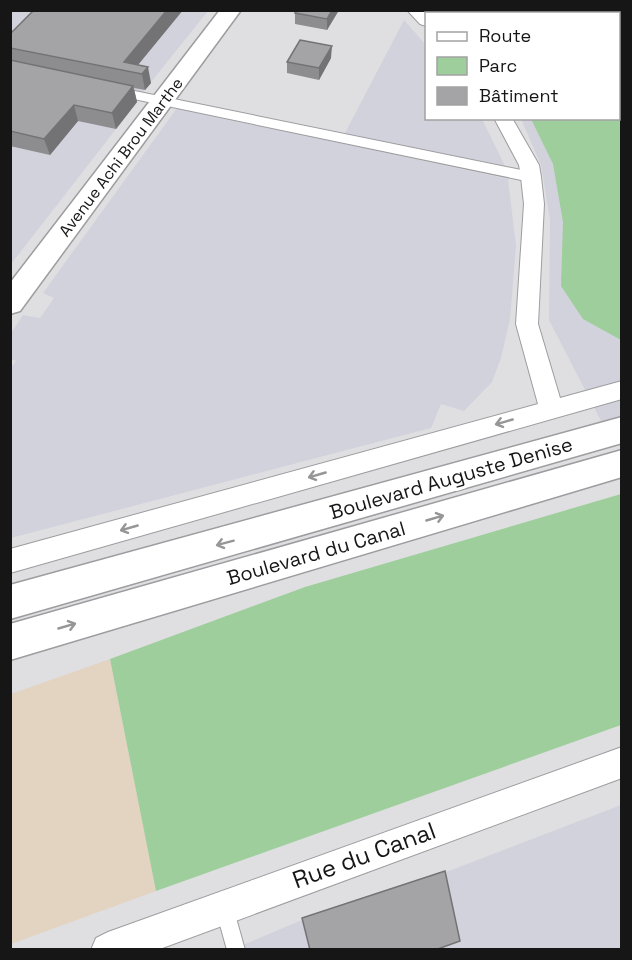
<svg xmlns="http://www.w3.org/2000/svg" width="632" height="960" font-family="'Space Grotesk',sans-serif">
<rect width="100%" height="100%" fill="#dfdfe2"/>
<polygon fill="#e3d3c1" points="110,659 156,891 11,944 11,694"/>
<g fill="#d1d2dc">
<polygon points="10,11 208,11 143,92 11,64"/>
<polygon points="424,11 621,11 621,417 602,423 549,320 550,220 541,165 521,119 618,118 618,14 428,14"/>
<polygon points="404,20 426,45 426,118 482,119 505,166 344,135"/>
<polygon points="11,75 137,102 11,264"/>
<polygon points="177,108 508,179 516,246 510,319 501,358 492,382 464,411 441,404 431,428 11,538 10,369 16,361 11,359 11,333 23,315 40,318 54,298 43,293"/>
<polygon points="621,805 621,949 231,950 302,920 441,874"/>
</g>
<g fill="#9ece9b">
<polygon points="619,61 621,65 621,340 583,319 561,286 563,222 553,164 531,119 618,118"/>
<polygon points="621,494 621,725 156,891 110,659 305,587"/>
</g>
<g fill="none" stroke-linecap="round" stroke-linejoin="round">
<defs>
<polygon id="service" points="224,898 230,901 233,907 245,950 227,950 215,907 218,901"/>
<polygon id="pedestrian" points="110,86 531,172 538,177 531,182 105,93 103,90 105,87"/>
<g id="minor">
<polygon points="407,10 425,10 428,14 426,26 420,24"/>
<polygon points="494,118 512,118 539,165 541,177 544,204 538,324 560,398 622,381 622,399 10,573 10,549 538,404 516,324 524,204 521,177 519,165"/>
<polygon points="622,747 622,778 157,950 91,950 96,938 108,932"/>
</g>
<polygon id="tertiary" points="220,10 241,10 20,311 10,314 10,283"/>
<g id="secondary">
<polygon points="622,417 622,443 10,619 10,585"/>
<polygon points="622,450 622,477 10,660 10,624"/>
</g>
</defs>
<use href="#service" stroke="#9d9da0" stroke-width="2"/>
<use href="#pedestrian" stroke="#9d9da0" stroke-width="2"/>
<use href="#minor" stroke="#9d9da0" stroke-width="2"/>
<use href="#tertiary" stroke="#9d9da0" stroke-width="3"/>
<use href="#secondary" stroke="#9d9da0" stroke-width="3"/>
<use href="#service" fill="#fff" fill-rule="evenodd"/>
<use href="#pedestrian" fill="#fff" fill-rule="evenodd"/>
<use href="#minor" fill="#fff" fill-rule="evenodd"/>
<use href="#tertiary" fill="#fff" fill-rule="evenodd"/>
<use href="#secondary" fill="#fff" fill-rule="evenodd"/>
</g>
<g fill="#8d8d90">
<polygon points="34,10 183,10 138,65 151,83 145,90 134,88 137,102 116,129 78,121 50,155 10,146 10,34"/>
<polygon points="339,10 327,30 295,24 295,13"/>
<polygon points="546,10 591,10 590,14 549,14"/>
<polygon points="331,58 319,80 287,73 287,62"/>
</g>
<g fill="#737375">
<polygon points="167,10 183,10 132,72 124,62"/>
<polygon points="332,10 339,10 327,30 327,19"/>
<polygon points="562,10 591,10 590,14 561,14"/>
<polygon points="332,46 331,58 319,80 319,68"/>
<polygon points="621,63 621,80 618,89 618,64"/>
<polygon points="148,67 151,83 145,90 142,74"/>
<polygon points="133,86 137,102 116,129 112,113"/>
<polygon points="74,105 78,121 50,155 44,139"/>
</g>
<g fill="#a4a4a7" stroke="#737375" stroke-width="1.5">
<polygon points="34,10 167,10 124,62 148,67 142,74 10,48 10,34"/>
<polygon points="297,10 332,10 327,19 295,13"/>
<polygon points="300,40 332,46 319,68 287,62"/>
<polygon points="618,45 621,48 621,63 618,64"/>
<polygon points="10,60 133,86 112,113 74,105 44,139 10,131"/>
<polygon points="618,70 621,73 621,75 618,76"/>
<polygon points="445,871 460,941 435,950 310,950 302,918"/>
</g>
<defs><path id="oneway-shaft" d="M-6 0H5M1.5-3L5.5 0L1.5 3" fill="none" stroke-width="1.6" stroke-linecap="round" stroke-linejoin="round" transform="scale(1.5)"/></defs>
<g stroke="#969697">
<use href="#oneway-shaft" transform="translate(504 422) rotate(164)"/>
<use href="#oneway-shaft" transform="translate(317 475) rotate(164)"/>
<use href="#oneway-shaft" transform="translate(435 518) rotate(-16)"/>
<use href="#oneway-shaft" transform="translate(129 528) rotate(164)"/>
<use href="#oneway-shaft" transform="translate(225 543) rotate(165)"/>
<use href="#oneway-shaft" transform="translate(67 626) rotate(-16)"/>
</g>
<g text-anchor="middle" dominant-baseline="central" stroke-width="6" stroke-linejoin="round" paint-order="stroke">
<g font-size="16" fill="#161617" stroke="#fff">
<text transform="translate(121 157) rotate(-53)">Avenue Achi Brou Marthe</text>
</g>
<g font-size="20" fill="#161617" stroke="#fff">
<text transform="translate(451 478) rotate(-16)">Boulevard Auguste Denise</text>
<text transform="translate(316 553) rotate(-16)">Boulevard du Canal</text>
</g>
<g font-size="24" fill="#161617" stroke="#fff">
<text transform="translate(364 855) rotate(-20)">Rue du Canal</text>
</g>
</g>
<rect width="632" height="960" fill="none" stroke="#161617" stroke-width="24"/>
<rect x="425" y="12" width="195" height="108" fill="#ffffff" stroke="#a2a2a2" stroke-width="1.5"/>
<rect x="437" y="32" width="30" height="9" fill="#ffffff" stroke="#a2a2a2" stroke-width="1.5"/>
<text x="479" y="42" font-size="18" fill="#161617">Route</text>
<rect x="437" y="57" width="30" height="18" fill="#9ece9b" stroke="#a2a2a2" stroke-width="1.5"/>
<text x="479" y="72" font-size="18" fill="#161617">Parc</text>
<rect x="437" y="87" width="30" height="18" fill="#a4a4a7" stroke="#a2a2a2" stroke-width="1.5"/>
<text x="479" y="102" font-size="18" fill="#161617">Bâtiment</text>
</svg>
